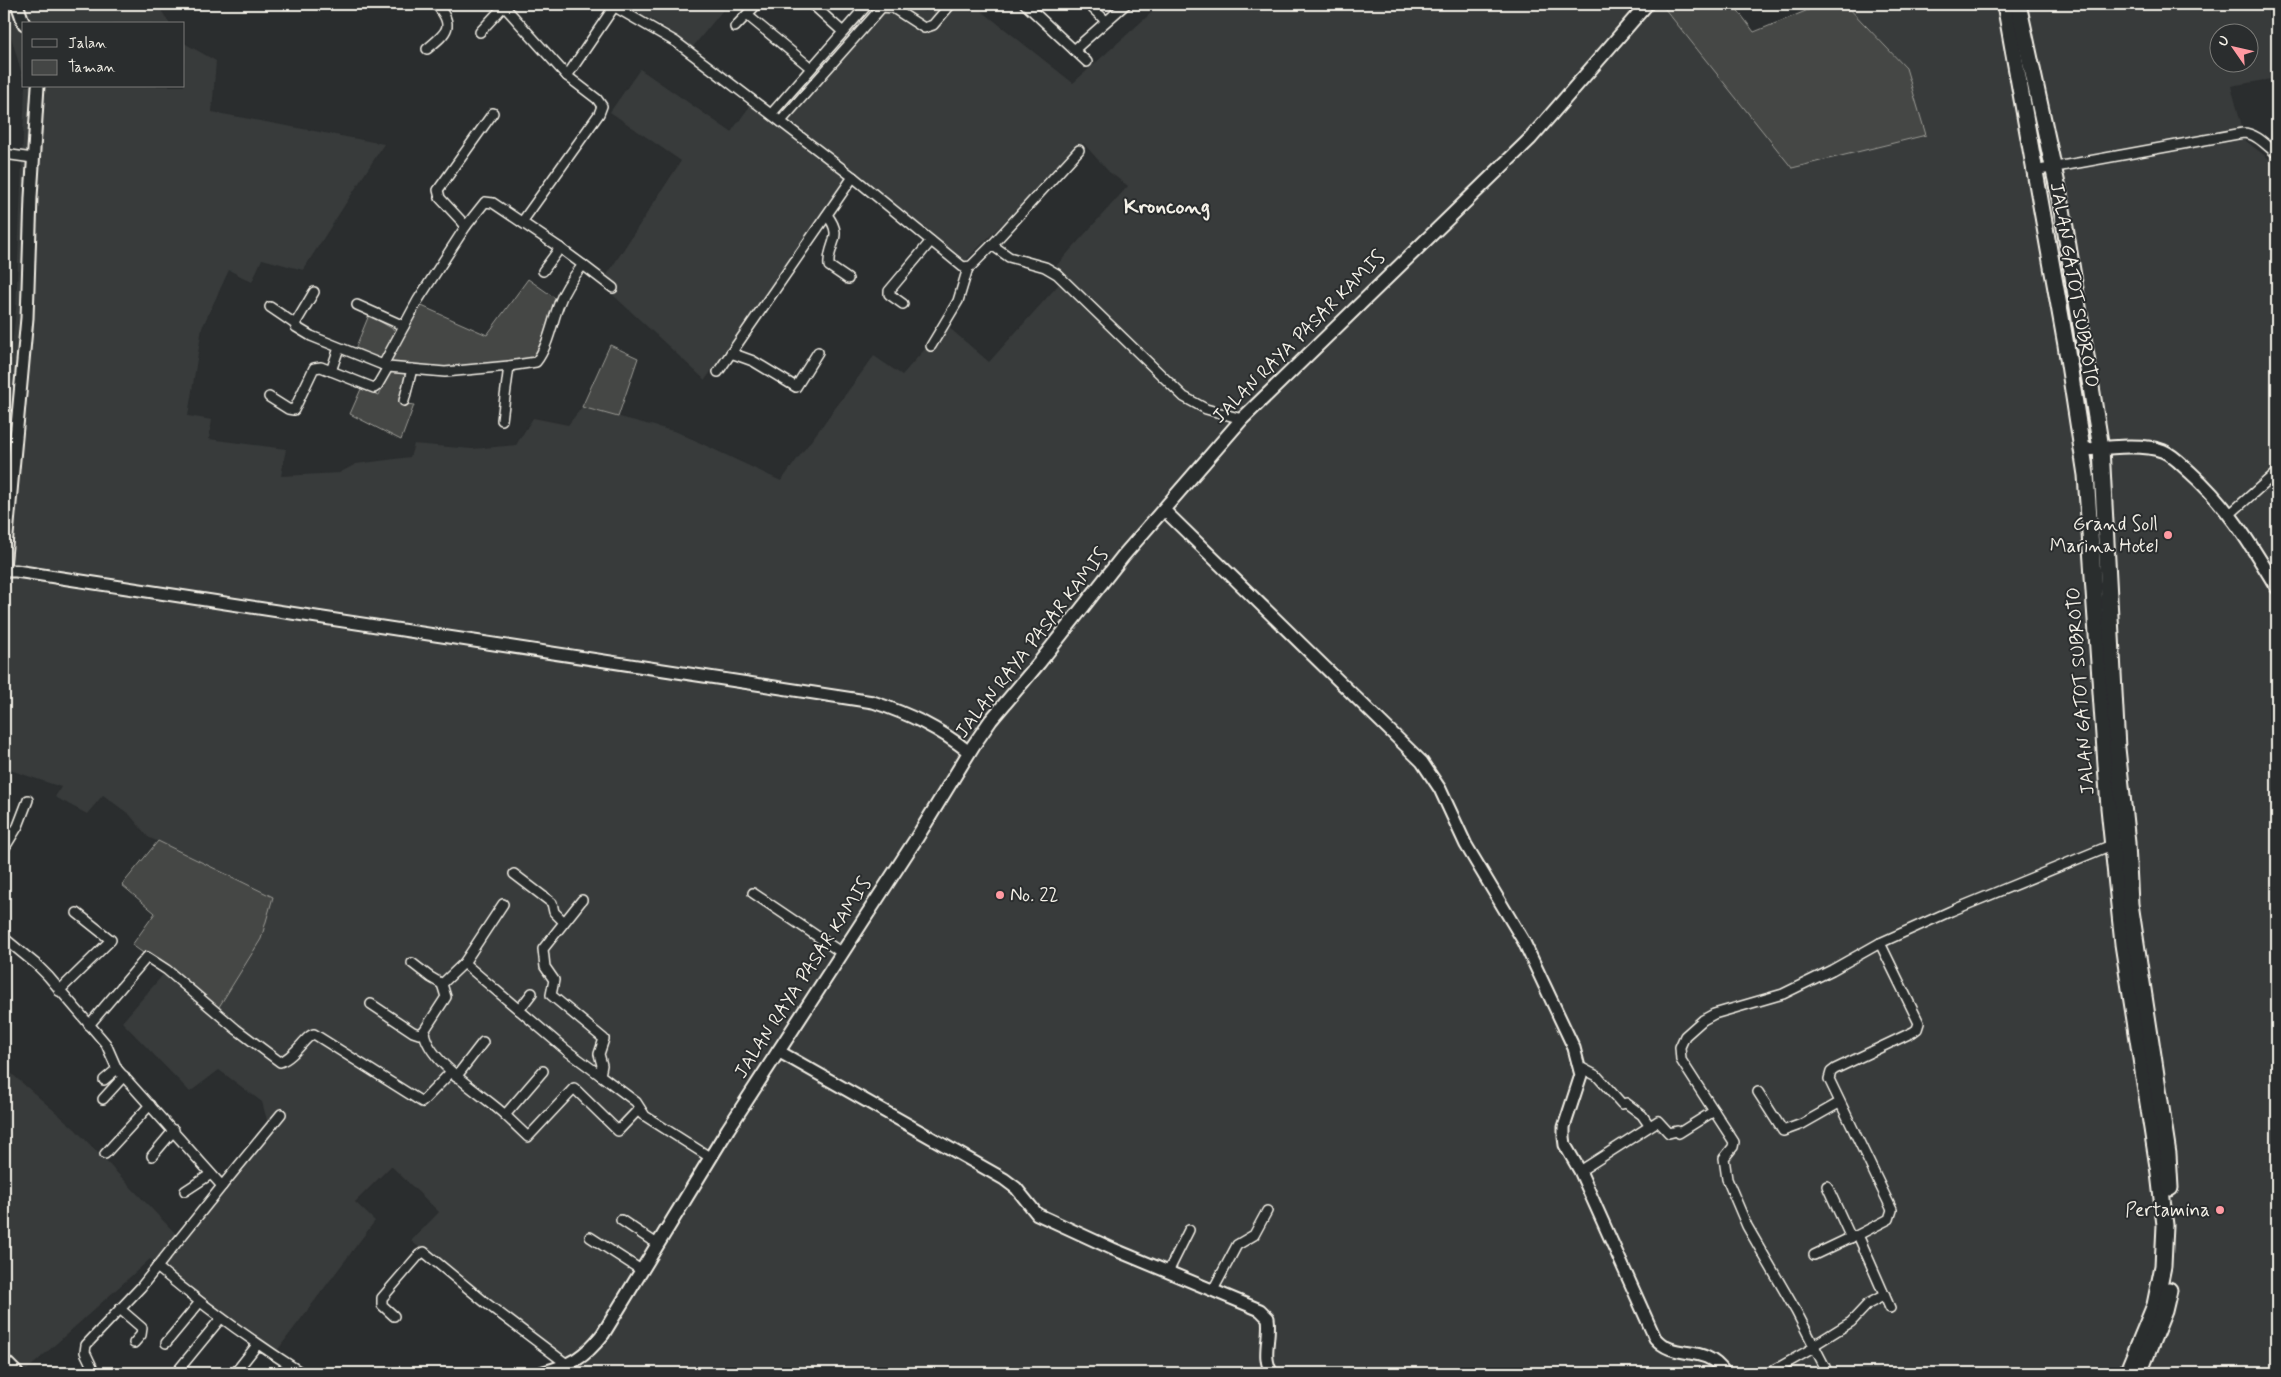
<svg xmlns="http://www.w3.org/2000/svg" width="2281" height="1377" font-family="Mynerve,sans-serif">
<rect width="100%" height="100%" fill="#2a2d2e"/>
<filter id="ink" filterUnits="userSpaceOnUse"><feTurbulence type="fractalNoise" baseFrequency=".02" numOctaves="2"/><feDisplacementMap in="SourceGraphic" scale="10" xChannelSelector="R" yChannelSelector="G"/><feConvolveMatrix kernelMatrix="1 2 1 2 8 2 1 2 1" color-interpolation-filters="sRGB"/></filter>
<g filter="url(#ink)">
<g fill="#373a3a" fill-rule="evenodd">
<polygon points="4,4 157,4 170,24 24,24 24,82 4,12"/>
<polygon points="622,4 728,4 692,48 658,23"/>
<path d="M880,4H908L925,12L938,4H973L1073,83L1161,4H1661L1793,168L1906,68L1845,4H2277V78L2231,86L2246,141L2277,165V1373H572L411,1241L439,1212L391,1166L355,1202L375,1221L276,1352L150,1259L26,1371L9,1354L4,1359V1067L75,1129L176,1234L213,1204L270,1131L262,1102L219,1070L190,1092L122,1022L167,970L272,897L148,837L130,815L103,795L87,814L55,797L61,787L4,768V417L16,310L25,86H184V43L216,61L212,112L384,144L303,270L262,259L252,282L229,270L202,328L188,416L212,420L209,439L286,449L281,476L339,473L356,464L410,457L414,444L472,449L516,445L533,418L568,425L582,407L677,432L781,481L874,356L902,375L946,325L989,362L1060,283L1048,275L1128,186L1109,172L1083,143L963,263L853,173L705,380L601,284L681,161L610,112L640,69L731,132L755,99L781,113ZM2218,32H2248V62H2218Z"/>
</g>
<g fill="#444645" stroke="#9c9c96">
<polygon points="1661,4 1733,4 1754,32 1823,4 1845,4 1906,68 1926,135 1792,168"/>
<polygon points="528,279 555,298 538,363 512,361 475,370 409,374 400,403 414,405 401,440 350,414 361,389 379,395 390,370 353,354 369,315 398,332 415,303 487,335"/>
<polygon points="610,345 638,358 618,417 582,407"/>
<polygon points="10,359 4,417 4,362"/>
<polygon points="158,841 273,897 261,939 217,1010 167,970 132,945 155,913 122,885"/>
</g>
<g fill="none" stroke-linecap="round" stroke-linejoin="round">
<defs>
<g id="minor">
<polyline points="502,4 567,76 597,99 602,106 599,114 522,222"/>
<polyline points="610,4 676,42 713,70 853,177 963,267 971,266 992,245 1009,257 1045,267 1057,274 1184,397 1206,409 1242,419"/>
<polyline points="812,4 843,32"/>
<polyline points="1025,4 1087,62"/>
<polyline points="1088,4 1106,21"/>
<polyline points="747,15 811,68"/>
<polyline points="735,27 757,4"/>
<polyline points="480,32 504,6"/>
<path d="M427,49C448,32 455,26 436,4"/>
<polyline points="1074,50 1126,4"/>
<polyline points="567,76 614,7"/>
<polyline points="772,113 868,4"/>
<polyline points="781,121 882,7 893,8 924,28 933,25 951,4"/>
<polyline points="4,154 33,158"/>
<path d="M2034,171L2243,133C2256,133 2267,146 2277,154"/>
<path d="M827,215C845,238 827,243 829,266L848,279"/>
<polyline points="466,226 440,198 438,190 493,113"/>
<polyline points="992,245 1079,150"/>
<polyline points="583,265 613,288"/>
<polyline points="903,304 889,294 889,291 931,241"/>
<polyline points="357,305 404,326"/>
<polyline points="270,307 295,324"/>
<polyline points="931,346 958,301 968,268"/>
<polyline points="731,353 753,361 796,387 818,352"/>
<polyline points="383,365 418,300 466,226 485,202 493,203 560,248 543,271"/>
<path d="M388,367L445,372L509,366L536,362C548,347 552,322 559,304C564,289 573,277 583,265L560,248"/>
<polyline points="331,371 339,348"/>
<polyline points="718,372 853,177"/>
<polyline points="269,397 288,409 294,410 314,368 321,367 374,388 377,386 388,367 311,336 296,327 295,324 314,292"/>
<polyline points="404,401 412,369"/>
<polyline points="502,420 509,366"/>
<polyline points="2230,514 2277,472"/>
<polyline points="4,849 18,826 28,800"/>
<polyline points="514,874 552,903 554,912 564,922"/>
<polyline points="753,893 842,953"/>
<polyline points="582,900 543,949 545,967 554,980 551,995 604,1039 599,1054 602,1065 600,1075 636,1102 645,1116 711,1158"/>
<polyline points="4,938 37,965 48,976 106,1044 117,1069 222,1186 281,1114"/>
<polyline points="1880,943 1919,1023 1917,1029 1913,1032 1835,1069 1831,1072 1829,1079 1892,1210 1889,1219 1858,1235 1890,1308"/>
<polyline points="412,963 430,977 442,984"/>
<polyline points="464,963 566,1050 600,1075"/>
<polyline points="59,991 111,940 77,913"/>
<polyline points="371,1004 413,1032 419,1034 424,1031 446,997 442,984 464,963 503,904"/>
<polyline points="519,1010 532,993"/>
<path d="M89,1025L147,957L167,970L236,1029L280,1062C295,1057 306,1035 314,1034L422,1102L451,1072"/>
<path d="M424,1031C427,1062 484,1095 505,1115L543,1071"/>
<polyline points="1580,1067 1597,1076 1622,1104 1626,1103 1642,1115 1649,1125"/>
<polyline points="456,1077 483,1042"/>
<polyline points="104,1080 117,1069"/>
<polyline points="1758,1092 1783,1131 1802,1124 1839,1103"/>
<polyline points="103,1099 124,1076"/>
<polyline points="505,1115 528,1137 574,1088 618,1131 638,1110 643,1115"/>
<polyline points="105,1154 150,1105"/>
<polyline points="152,1156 174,1130"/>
<polyline points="1580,1171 1658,1121 1669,1133 1677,1131 1679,1133 1714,1111"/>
<polyline points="1827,1186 1851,1238"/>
<polyline points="185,1191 211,1174"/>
<polyline points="621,1220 657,1244"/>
<polyline points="590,1237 641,1270"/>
<polyline points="1814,1255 1854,1236"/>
<path d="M157,1267C203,1306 252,1341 302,1373"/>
<polyline points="1168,1272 1189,1230"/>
<polyline points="1213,1290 1237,1245 1254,1235 1267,1211"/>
<polyline points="120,1309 142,1328 141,1335 134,1343"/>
<polyline points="394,1316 382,1305 382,1298 419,1255 424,1252 486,1303 568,1365"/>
<polyline points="166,1343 200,1302"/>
<polyline points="1814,1345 1851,1322 1868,1304 1885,1295"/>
<polyline points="180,1368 221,1318"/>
<polyline points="95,1373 85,1352 86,1345 141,1287 222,1186"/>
<polyline points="235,1373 257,1345"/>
<polyline points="1769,1373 1815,1347"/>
<polyline points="1828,1373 1796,1311 1747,1226 1727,1179 1724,1158 1733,1147 1734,1142 1681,1060 1680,1047 1685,1036 1703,1020 1714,1014 1783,994 1832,970 1880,943 1951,911 2114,844"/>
</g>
<g id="tertiary">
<polyline points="17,4 24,24"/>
<path d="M1164,510L1422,762L1440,789L1466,845L1524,942L1574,1048L1581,1075L1564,1127V1137L1565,1145L1580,1171L1655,1338C1675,1362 1704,1342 1725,1373"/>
<polyline points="4,568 27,318 31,197 38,86"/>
<path d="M4,571H16C302,612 587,660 873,702C909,714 939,728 969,752"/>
<path d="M778,1051L1004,1179L1016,1188L1037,1214L1113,1249L1260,1310L1268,1318C1271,1337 1261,1357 1272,1373"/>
<polyline points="4,1360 17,1373"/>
</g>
<g id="secondary">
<path d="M2082,450C2105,448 2142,443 2163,451C2173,455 2182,465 2190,472C2227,505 2252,546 2277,588"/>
<path d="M542,1373C571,1365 584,1358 603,1334L728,1129L916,839L973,746L991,720L1039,663L1123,556L1242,419L1530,139L1647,4"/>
</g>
<g id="trunk">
<polyline points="2005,4 2066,345 2086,475 2109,808 2123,944 2159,1173 2165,1225 2163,1266 2155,1305 2127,1373"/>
<polyline points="2018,4 2061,203 2101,448 2117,748 2127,843 2130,904 2168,1154 2170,1188"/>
<polyline points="2139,1373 2164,1311 2169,1290"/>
</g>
</defs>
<use href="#minor" stroke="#f4f1e8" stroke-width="12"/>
<use href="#tertiary" stroke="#f4f1e8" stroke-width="15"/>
<use href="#secondary" stroke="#f4f1e8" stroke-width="16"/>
<use href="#trunk" stroke="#f4f1e8" stroke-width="19"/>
<use href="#minor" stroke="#2a2d2e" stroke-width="9"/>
<use href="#tertiary" stroke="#2a2d2e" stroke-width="11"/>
<use href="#secondary" stroke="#2a2d2e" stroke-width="12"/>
<use href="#trunk" stroke="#2a2d2e" stroke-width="15"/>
</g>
</g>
<g fill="#ff9aa2" stroke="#2a2d2e" stroke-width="2">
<circle cx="2168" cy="535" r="5"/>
<circle cx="1000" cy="895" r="5"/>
<circle cx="2220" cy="1210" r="5"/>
</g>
<g text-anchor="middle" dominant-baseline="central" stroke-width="4" stroke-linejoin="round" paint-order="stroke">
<g font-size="19" fill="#f4f1e8" stroke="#2a2d2e">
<text transform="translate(2074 285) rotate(80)">JALAN GATOT SUBROTO</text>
<text transform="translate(1299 337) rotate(-45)">JALAN RAYA PASAR KAMIS</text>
<text transform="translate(1032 643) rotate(-52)">JALAN RAYA PASAR KAMIS</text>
<text transform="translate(2081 691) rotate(-94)">JALAN GATOT SUBROTO</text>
<text transform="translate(803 978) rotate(-57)">JALAN RAYA PASAR KAMIS</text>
</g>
<g font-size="19" fill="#f4f1e8" stroke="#2a2d2e" text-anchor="end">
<text x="2158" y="524">Grand Soll<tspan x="2158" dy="22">Marina Hotel</tspan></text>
<text x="1010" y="895" text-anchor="start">No. 22</text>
<text x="2210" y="1210">Pertamina</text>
</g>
<g font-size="21" font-weight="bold" fill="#f4f1e8" stroke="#2a2d2e">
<text x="1167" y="207">Kroncong</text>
</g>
</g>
<rect width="2281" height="1377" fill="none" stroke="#2a2d2e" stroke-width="20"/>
<rect x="10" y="10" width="2261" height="1357" fill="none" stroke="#f4f1e8" stroke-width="2" filter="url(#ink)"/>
<rect x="22" y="22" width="162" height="65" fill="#2a2d2e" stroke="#7b7b78"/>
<rect x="32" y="39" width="25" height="8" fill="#2a2d2e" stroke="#7b7b78"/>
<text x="68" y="48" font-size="15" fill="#f4f1e8">Jalan</text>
<rect x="32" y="60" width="25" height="15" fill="#444645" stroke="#7b7b78"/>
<text x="68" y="72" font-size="15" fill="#f4f1e8">Taman</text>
<g transform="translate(2234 48) rotate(304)"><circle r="24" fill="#2a2d2e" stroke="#7b7b78"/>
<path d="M0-4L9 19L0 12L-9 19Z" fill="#ff9aa2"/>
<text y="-8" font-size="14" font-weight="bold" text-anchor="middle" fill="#f4f1e8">U</text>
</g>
</svg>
